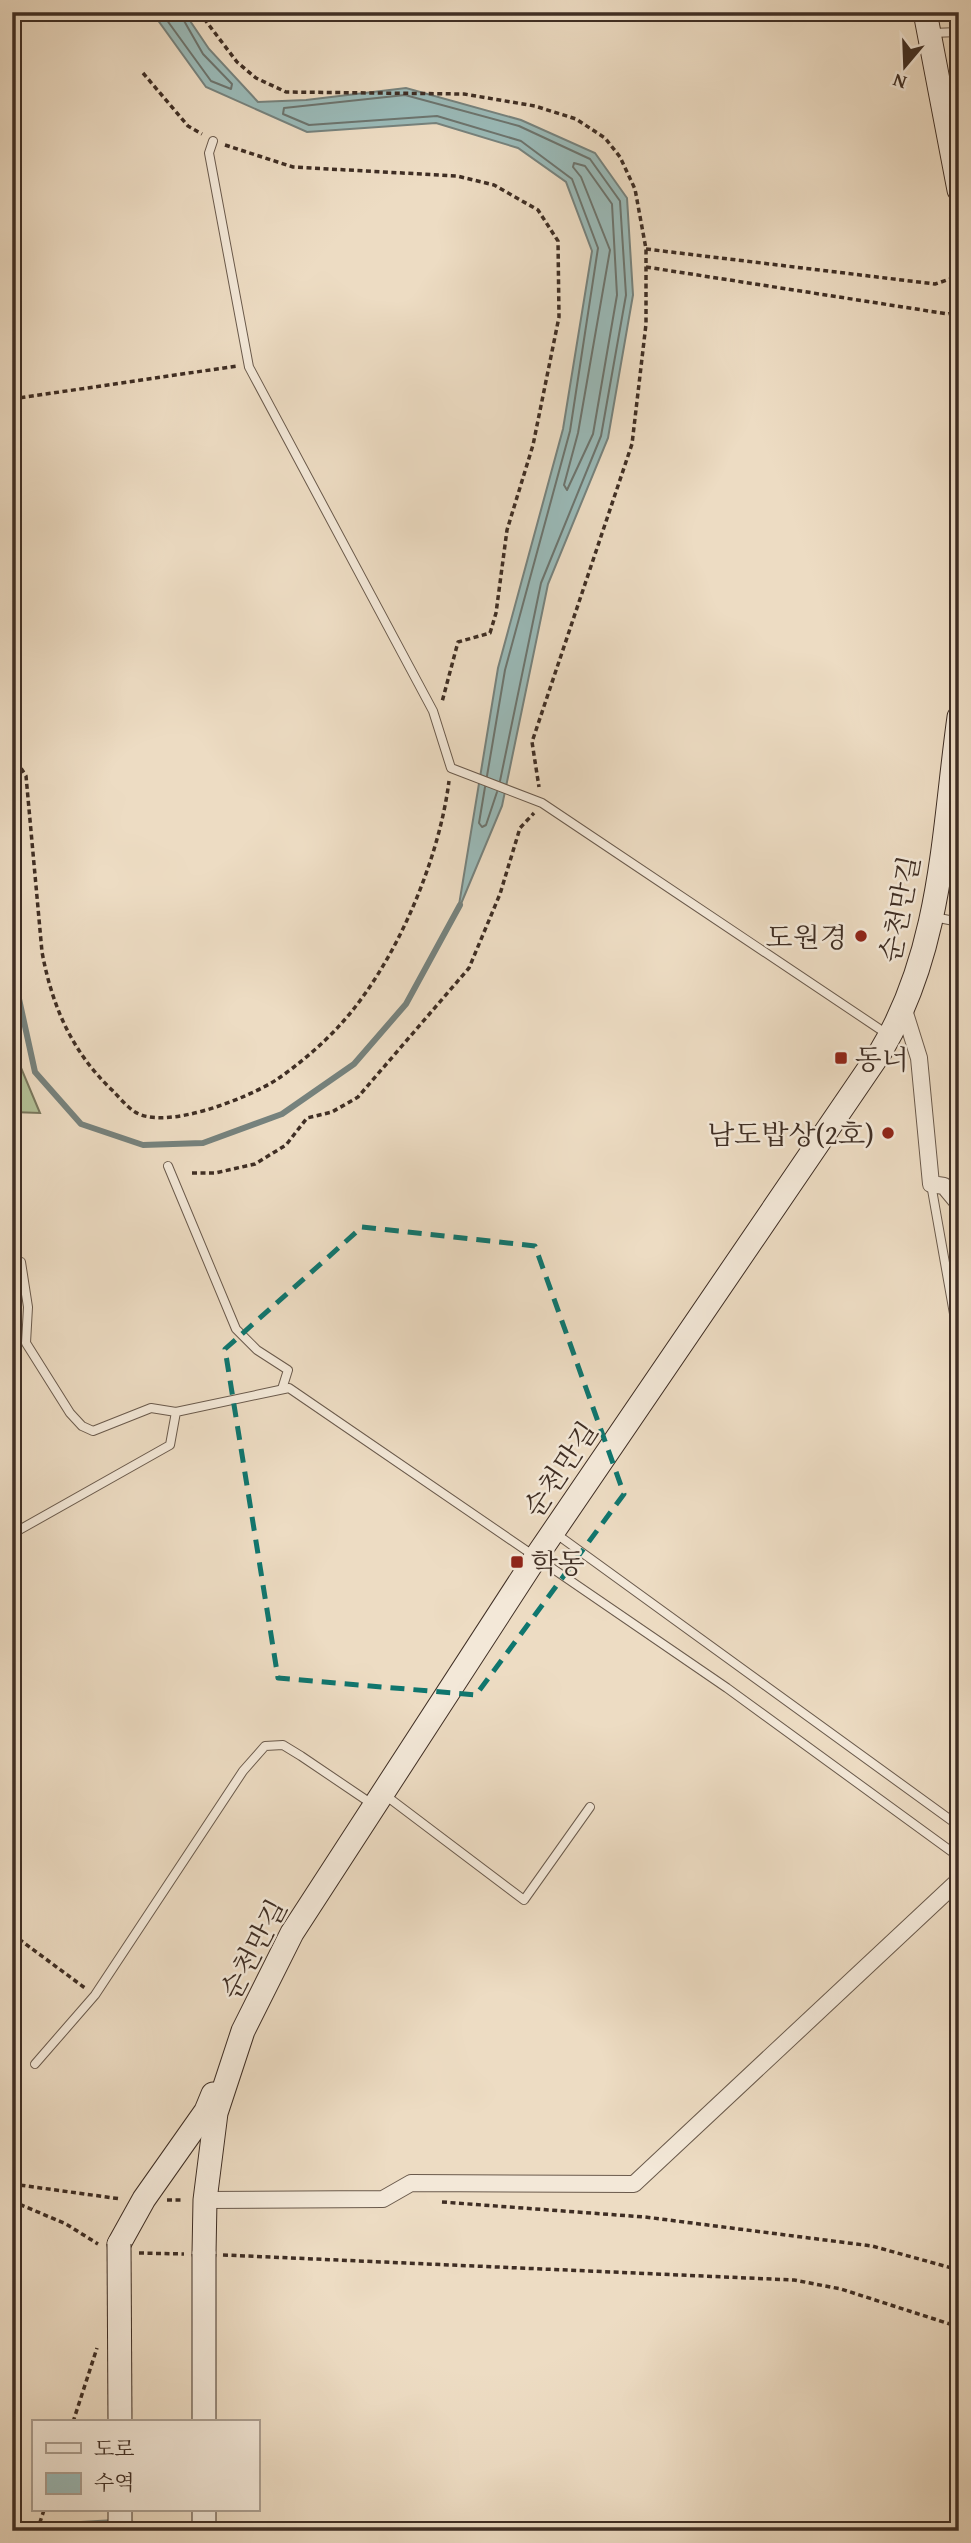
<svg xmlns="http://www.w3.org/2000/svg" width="971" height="2543" font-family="'Gentium Book Plus','Noto Serif KR',serif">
<rect width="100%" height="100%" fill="#eddcc3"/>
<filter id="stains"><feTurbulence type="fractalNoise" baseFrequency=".00286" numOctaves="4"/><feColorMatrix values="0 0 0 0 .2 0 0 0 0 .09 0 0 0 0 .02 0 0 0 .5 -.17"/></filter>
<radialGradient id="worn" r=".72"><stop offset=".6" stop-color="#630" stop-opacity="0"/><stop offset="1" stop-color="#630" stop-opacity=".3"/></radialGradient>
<polygon fill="#b3c298" stroke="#79785e" stroke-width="2" points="12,1038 16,1056 40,1113 12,1112"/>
<g fill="#9abab8" stroke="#76827d" stroke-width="2">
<polygon points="152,12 184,12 209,49 258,102 306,100 406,88 521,120 595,153 627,198 633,295 608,438 548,584 502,806 458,911 498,668 563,429 592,251 566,182 518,148 436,123 307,132 206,87"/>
<polygon points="115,2520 220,2531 12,2531 12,2526"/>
</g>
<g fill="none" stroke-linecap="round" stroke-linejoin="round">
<g stroke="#6c746e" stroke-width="2">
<polyline points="161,12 211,81 231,89 232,84 203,54 179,12"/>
<polygon points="574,163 585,166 612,204 617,295 593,434 567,490 564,485 578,433 610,250 581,177 573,167"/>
<polyline points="487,776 505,670 570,431 598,248 572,179 521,141 437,116 309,125 283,114 284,108 405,95 519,126 590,159 620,201 626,295 601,436 541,583 500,781"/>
<polyline points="485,787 479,823 482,827 486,825 497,792"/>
</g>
<polyline stroke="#76827d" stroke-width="6" points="12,967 35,1072 81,1124 143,1145 203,1143 282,1114 354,1064 406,1004 460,905"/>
<defs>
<g id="lane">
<polyline points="932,33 959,32"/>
<polyline points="213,141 209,153 249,367 433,711 451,768 542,803 887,1034"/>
<polyline points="934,917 959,922"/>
<polyline points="168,1166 236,1329 257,1350 288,1370 282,1389"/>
<polyline points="931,1184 959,1342"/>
<polyline points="21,1262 28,1307 26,1343 70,1413 82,1426 93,1431 151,1408 176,1412"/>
<polyline points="555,1533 959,1826"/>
<polyline points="12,1534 170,1445 176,1412 289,1388 727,1688 959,1857"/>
<polyline points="385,1795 524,1900 590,1807"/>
<polyline points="35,2064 95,1995 243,1771 265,1746 283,1745 301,1756 372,1804"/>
</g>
<g id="street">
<polyline points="904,1010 919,1058 931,1184 944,1186 959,1204"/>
<polyline points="205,2200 383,2199 411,2183 634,2184 959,1880"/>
</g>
<g id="secondary">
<polyline points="925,12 959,190"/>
<polyline points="119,2244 144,2199 206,2111 213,2094"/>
<path d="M204,2254L205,2200L216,2113L243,2031L292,1933L536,1557L881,1051C942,949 943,833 959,717"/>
<polyline points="120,2510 120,2531"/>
<polyline points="204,2531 204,2510"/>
</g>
</defs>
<use href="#lane" stroke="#6a5a4c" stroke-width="10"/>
<use href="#street" stroke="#6a5a4c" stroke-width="18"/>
<use href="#secondary" stroke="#3f2e24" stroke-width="25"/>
<g stroke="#3f2e24" stroke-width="3.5" stroke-dasharray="5 3.5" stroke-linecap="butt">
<polyline points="199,12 237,62 256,78 286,92 464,94 535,106 576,119 605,138 620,157 635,189 646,249 646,324 632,444 532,742 539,787"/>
<polyline points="143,73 188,126 202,134"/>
<polyline points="225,145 293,167 457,176 494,185 538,210 558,241 559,317 533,445 507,530 496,613 490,633 458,642 442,702"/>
<polyline points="646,249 935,284 959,276"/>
<polyline points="646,267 948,314 959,311"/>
<polyline points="12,399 237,366"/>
<path d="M12,754L26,776L42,952C52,1006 72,1052 112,1090C119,1097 127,1107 135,1112C166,1131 248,1098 276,1080C297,1066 323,1044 340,1025C395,965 439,861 449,781"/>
<polyline points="192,1173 215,1173 255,1164 286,1145 307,1118 332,1112 358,1097 469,968 500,894 520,828 534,813"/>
<polyline points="12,1934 85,1988"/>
<polyline points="12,2184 121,2199"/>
<polyline points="167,2200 184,2200"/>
<polyline points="12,2201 66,2224 98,2244"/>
<polyline points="442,2202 645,2217 872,2246 959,2270"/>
<polyline points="139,2253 184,2254"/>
<polyline points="223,2255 794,2280 841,2289 959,2327"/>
<polyline points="73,2422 97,2348"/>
<polyline points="37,2531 44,2510"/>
</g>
<use href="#lane" stroke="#f3e8d8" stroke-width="8"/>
<use href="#street" stroke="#f3e8d8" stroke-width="16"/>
<use href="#secondary" stroke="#f3e8d8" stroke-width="23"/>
<defs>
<g id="secondary-bridge">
<polyline points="119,2244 120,2422"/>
<polyline points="204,2422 204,2254"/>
</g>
</defs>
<use href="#secondary-bridge" stroke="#3f2e24" stroke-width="25" stroke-linecap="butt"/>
<use href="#secondary-bridge" stroke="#f3e8d8" stroke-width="23"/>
</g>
<path fill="none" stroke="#0f766e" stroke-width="5" stroke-dasharray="14 9" stroke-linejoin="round" d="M362,1227L535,1246L624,1494L476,1695L278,1678L225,1349Z"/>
<g fill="#8f2418" stroke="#f3e8d8" stroke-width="2.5">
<circle cx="861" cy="936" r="7"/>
<rect x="834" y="1051" width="14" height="14" rx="3.5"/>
<circle cx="888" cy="1133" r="7"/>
<rect x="510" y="1555" width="14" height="14" rx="3.5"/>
</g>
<g text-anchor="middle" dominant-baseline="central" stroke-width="5" stroke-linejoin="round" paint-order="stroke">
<g font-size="28" fill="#3f2e24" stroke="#f3e8d8">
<text transform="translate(899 909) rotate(-79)">순천만길</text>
<text transform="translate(560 1469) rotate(-56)">순천만길</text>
<text transform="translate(253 1949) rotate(-62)">순천만길</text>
</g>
<g font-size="28" fill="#3f2e24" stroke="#f3e8d8" text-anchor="end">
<text x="847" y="936">도원경</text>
<text x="855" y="1058" text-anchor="start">동너</text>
<text x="874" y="1133">남도밥상(2호)</text>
<text x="531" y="1562" text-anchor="start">학동</text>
</g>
</g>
<rect width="971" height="2543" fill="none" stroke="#eddcc3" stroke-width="42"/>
<rect x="14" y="14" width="943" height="2515" fill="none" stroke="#3f2e24" stroke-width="3.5"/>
<rect x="21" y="21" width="929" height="2501" fill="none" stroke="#3f2e24" stroke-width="2"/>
<rect x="32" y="2420" width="228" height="91" fill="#f3e8d8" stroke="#ab9e90" stroke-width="2"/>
<rect x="46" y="2443" width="35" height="10" fill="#f3e8d8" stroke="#ab9e90" stroke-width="2"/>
<text x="94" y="2456" font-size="21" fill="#3f2e24">도로</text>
<rect x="46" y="2473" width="35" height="21" fill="#9abab8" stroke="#ab9e90" stroke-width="2"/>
<text x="94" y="2490" font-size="21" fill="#3f2e24">수역</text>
<g transform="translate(905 66) rotate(199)" stroke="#f3e8d8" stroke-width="5" paint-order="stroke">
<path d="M0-5L12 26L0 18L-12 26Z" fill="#3f2e24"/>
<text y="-10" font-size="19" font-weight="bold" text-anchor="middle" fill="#3f2e24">N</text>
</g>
<rect width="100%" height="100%" filter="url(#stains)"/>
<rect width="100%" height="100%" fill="url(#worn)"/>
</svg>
